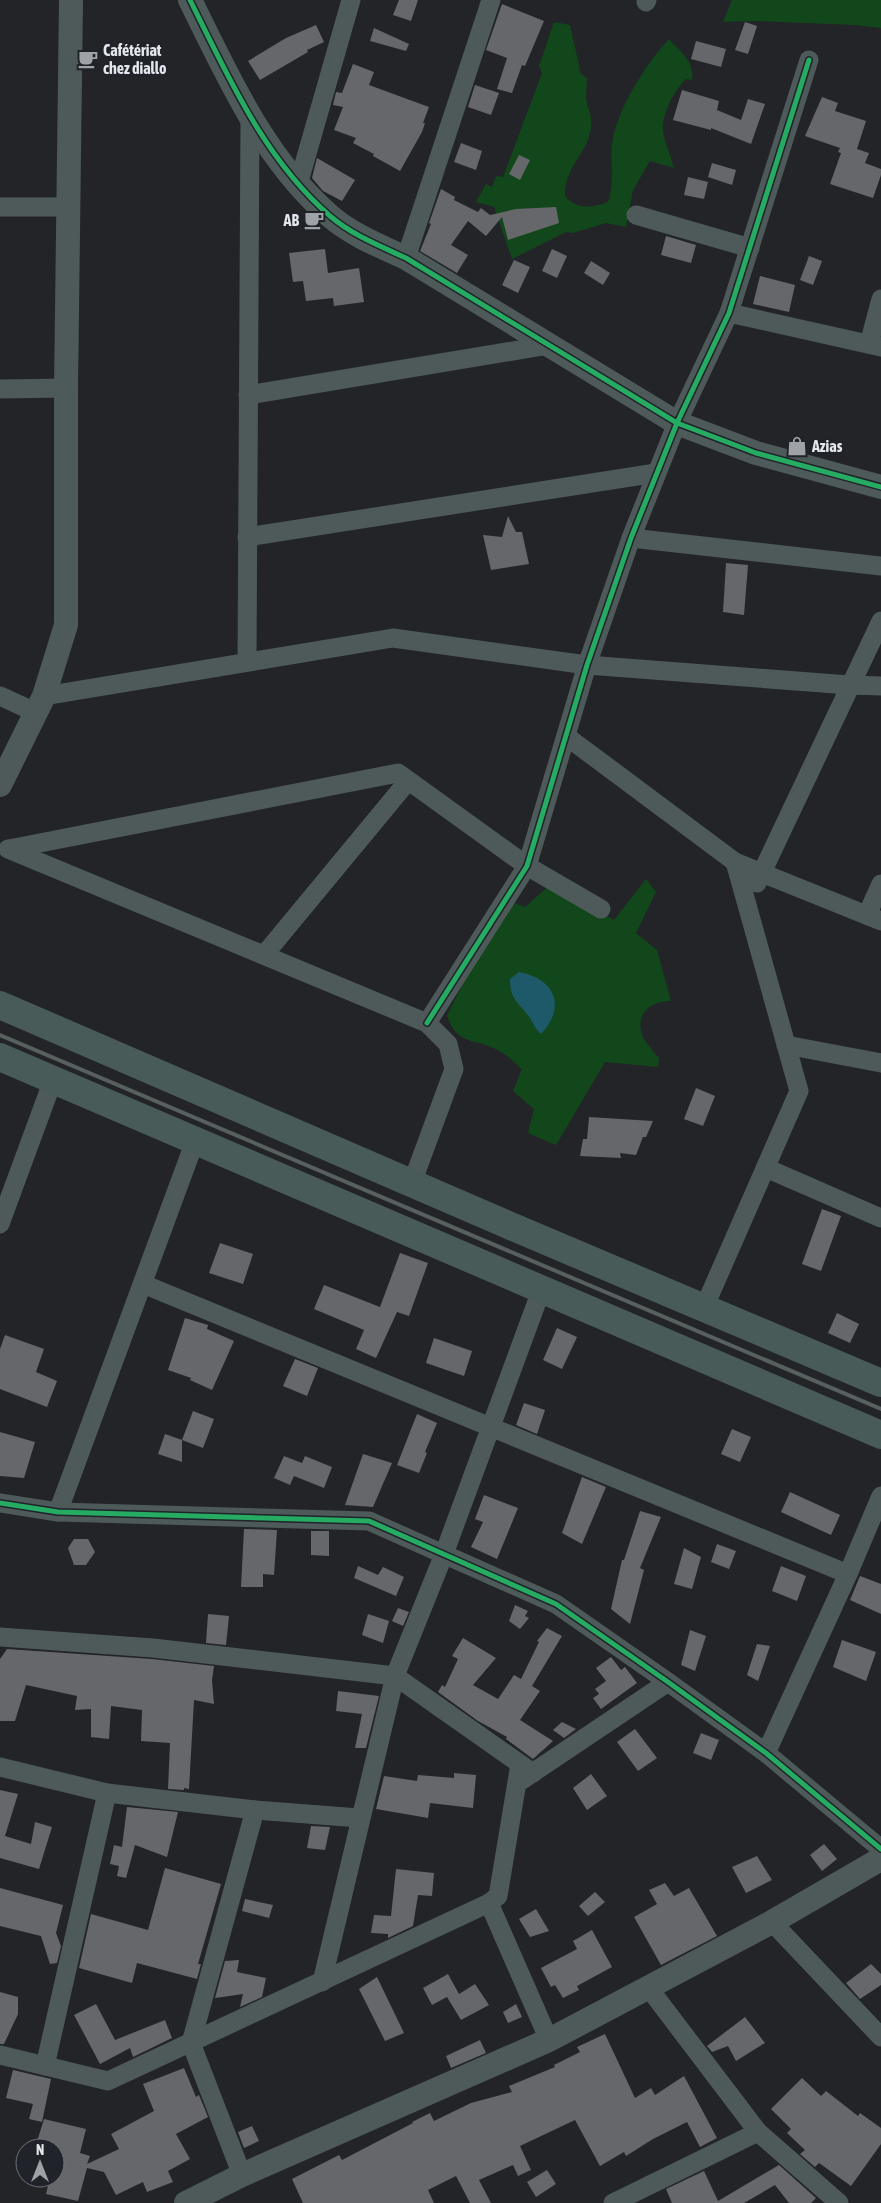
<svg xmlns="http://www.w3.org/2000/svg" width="881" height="2203" font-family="'Asap Condensed',sans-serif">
<rect width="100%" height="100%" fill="#222428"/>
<g fill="#12471b">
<polygon points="732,0 881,0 881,28 854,25 755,21 723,22"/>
<path d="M554,22L570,25L581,74L587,78C587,84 586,91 586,98C587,108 593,116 591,128C587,155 565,165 565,196C577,210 592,208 608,202C615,183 610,164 612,144C617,109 645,65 669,39C680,51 695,62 692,80L686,79C674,91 662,113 663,130C664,142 671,156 674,168L650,161L633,190L626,227L606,223L573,233L566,232L512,259L494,207L476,202L486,184L492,187L496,176L503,177L542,73L539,66Z"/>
<path d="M646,879L656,892L636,933L657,950L671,1001C654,1001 637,1010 641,1031C643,1041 653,1050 659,1058L658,1067L605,1062L556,1145L528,1133L534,1109L513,1091L522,1069C515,1064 509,1056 501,1052C477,1037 456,1047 447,1015L483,945L512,902L525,907L551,884L614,920Z"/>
</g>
<path fill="#1d5969" d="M519,972C555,979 567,1006 541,1034C535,1029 534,1024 530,1018C519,1002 510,1001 510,979Z"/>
<g fill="#65676a">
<polygon points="399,0 418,0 411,21 393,15"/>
<polygon points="502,4 544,21 525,66 522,65 512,93 497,89 507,58 486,50"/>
<polygon points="745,22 757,26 748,54 735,50"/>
<polygon points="316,25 324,42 307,50 308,52 260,80 248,61 286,38"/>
<polygon points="374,28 409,44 406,51 370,41"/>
<polygon points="696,41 726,49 721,67 691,59"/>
<polygon points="353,64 374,72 369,85 429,107 423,123 425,123 422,132 400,171 373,156 374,154 353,143 356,138 334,130 343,107 333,105 336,92 342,93"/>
<polygon points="475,85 499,93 491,115 468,107"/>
<polygon points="682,90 719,101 717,110 741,120 748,99 765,104 751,144 711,128 711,130 673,120"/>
<polygon points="822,97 838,103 835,111 866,121 857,149 869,153 865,163 881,169 881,175 873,198 830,184 841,153 838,152 840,148 805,136"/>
<polygon points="461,143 482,151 476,170 454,162"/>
<polygon points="519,155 530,160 520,180 509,174"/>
<polygon points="317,158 355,180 342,201 323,191 312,178"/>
<polygon points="712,163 736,170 732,185 708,177"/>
<polygon points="688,177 708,182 704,199 684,195"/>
<polygon points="441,189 455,197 454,200 478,212 481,208 490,215 516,209 556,207 559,223 508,240 502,217 486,236 468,221 451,245 468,255 457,273 420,251 431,224 429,223"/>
<polygon points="666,236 696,245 691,263 661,255"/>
<polygon points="325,249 328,273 359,268 364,302 334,306 333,298 306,301 303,281 293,282 289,253"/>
<polygon points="552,249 567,256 557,278 542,271"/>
<polygon points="809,256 822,261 813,285 800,280"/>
<polygon points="514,260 530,267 518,293 502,285"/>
<polygon points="591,261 610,273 603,285 584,273"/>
<polygon points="760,276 795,285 789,312 753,304"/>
<polygon points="508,516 516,532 522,532 529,564 491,570 483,535 502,537"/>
<polygon points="726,563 748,565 744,615 723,612"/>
<polygon points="696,1088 715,1096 703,1126 684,1119"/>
<polygon points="589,1117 653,1121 646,1137 643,1137 636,1155 620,1153 621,1158 580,1156 583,1139 587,1139"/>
<polygon points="822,1209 841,1216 821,1271 802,1264"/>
<polygon points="220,1243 253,1254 243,1284 209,1273"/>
<polygon points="400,1253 428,1263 409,1316 397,1312 376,1358 356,1349 364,1330 314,1309 324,1285 380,1307"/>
<polygon points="837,1313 859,1324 850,1343 828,1333"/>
<polygon points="185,1318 208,1325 207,1329 234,1341 212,1390 190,1380 191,1378 168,1370"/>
<polygon points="557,1328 577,1337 562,1369 543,1360"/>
<polygon points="5,1335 44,1349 36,1372 57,1381 47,1407 0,1389 0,1349"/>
<polygon points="434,1338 472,1351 464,1376 426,1363"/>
<polygon points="295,1359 318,1368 307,1396 283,1386"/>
<polygon points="524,1403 545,1410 537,1434 516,1425"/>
<polygon points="193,1411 214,1419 203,1448 182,1440"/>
<polygon points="417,1414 437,1423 425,1452 427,1453 419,1473 397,1465"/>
<polygon points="732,1429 751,1437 740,1462 721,1454"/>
<polygon points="0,1432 35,1442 24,1478 0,1476"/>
<polygon points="165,1434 182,1440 182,1462 158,1454"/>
<polygon points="363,1454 392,1463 373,1507 345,1505"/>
<polygon points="284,1456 302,1463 305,1456 332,1467 324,1488 294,1476 290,1485 274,1478"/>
<polygon points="582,1477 606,1487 582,1544 562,1533"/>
<polygon points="790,1492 840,1515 831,1535 781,1512"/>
<polygon points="484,1495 518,1508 497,1559 471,1547 483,1522 475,1519"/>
<polygon points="640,1511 661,1517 640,1568 644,1570 630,1624 611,1609 622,1560 624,1560"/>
<polygon points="244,1529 277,1530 274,1575 263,1574 263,1587 241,1587"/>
<polygon points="311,1531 329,1531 329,1556 311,1555"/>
<polygon points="74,1539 88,1539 95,1552 86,1565 74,1565 68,1548"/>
<polygon points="717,1544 736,1551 729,1569 711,1562"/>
<polygon points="684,1548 701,1557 692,1589 674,1584"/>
<polygon points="358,1566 378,1575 383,1567 404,1577 396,1596 354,1578"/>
<polygon points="781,1566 806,1576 797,1601 772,1591"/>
<polygon points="860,1576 881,1584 881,1614 850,1600"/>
<polygon points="515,1605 528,1611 525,1616 529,1618 520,1629 509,1621"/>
<polygon points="398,1608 409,1612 403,1626 392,1621"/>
<polygon points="208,1614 229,1616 226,1645 206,1643"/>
<polygon points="368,1614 389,1621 383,1643 362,1635"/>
<polygon points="547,1628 562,1636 532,1686 540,1691 520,1720 553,1741 533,1759 506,1739 507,1737 478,1721 438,1692 442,1685 445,1687 458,1659 452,1656 463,1638 496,1658 473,1685 498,1699 514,1675 521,1679 539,1642 537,1641"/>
<polygon points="690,1630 706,1636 695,1671 681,1665"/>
<polygon points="842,1640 876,1652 866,1681 833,1667"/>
<polygon points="757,1644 770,1646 758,1681 747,1675"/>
<polygon points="7,1649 152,1659 214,1666 212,1680 214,1704 194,1700 189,1789 184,1788 184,1790 168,1789 170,1743 141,1741 142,1710 111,1706 109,1739 91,1737 91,1709 75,1710 77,1696 26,1685 15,1721 0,1721 0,1659"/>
<polygon points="611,1657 621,1670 625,1667 637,1683 601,1709 593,1698 599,1694 595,1689 606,1681 596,1668"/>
<polygon points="338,1691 379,1696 366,1748 355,1748 362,1714 336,1711"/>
<polygon points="562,1722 576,1729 564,1738 553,1730"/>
<polygon points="635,1729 657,1758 638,1771 617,1742"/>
<polygon points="701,1733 719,1740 711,1760 693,1753"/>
<polygon points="454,1773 476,1775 473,1808 430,1803 428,1818 376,1809 384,1776 417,1781 418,1775 454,1778"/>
<polygon points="591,1774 607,1796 587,1810 573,1788"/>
<polygon points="0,1790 18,1794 5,1836 31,1844 35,1822 52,1827 39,1869 0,1858"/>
<polygon points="127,1807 178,1812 167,1857 135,1845 126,1878 117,1876 119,1866 110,1864 114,1845 122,1847"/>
<polygon points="311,1826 330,1827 325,1850 307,1848"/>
<polygon points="824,1844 837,1859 822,1871 810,1855"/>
<polygon points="757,1856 772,1880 746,1893 732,1867"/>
<polygon points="165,1868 221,1884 198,1964 201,1964 197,1979 137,1963 132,1983 79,1968 91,1914 148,1930"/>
<polygon points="396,1869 434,1873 432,1896 418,1895 413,1926 388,1938 388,1934 371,1933 374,1915 391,1916"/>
<polygon points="665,1883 674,1896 689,1888 717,1936 661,1965 634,1917 657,1904 649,1890"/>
<polygon points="0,1888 63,1905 56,1933 61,1946 57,1963 50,1964 41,1936 0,1926"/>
<polygon points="595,1892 605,1902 588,1916 579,1906"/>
<polygon points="245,1899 273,1905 269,1918 242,1911"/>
<polygon points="536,1909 549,1931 530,1937 519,1919"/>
<polygon points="592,1930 612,1967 577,1986 579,1990 563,1998 555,1985 551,1987 541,1968 577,1949 573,1941"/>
<polygon points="239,1960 237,1972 266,1978 262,1997 240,2007 243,1994 215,1998 225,1961"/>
<polygon points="871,1964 881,1974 881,1985 860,1999 846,1983"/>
<polygon points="448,1974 459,1994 475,1984 489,2005 461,2020 447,1997 432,2005 423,1988"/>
<polygon points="377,1977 404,2033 385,2041 359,1989"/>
<polygon points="0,1992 18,1997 18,2014 4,2044 0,2044"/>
<polygon points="96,2004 115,2040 165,2020 172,2038 133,2057 130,2048 100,2064 74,2015"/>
<polygon points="516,2004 522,2017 508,2023 503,2012"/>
<polygon points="745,2017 765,2043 736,2061 728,2046 712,2052 707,2046"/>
<polygon points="605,2034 635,2098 651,2088 655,2095 684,2076 717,2138 700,2147 687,2122 653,2139 626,2156 624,2152 600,2166 575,2120 520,2146 531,2170 518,2176 513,2165 479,2180 491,2203 470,2203 456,2176 428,2190 434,2203 303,2203 292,2179 339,2155 342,2160 413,2123 412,2122 430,2113 434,2121 471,2103 512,2092 509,2086 555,2067 554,2065 580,2052 577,2047"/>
<polygon points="480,2040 486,2053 451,2068 446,2056"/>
<polygon points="184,2068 196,2097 199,2095 208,2117 176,2134 190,2159 168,2171 173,2182 147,2192 143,2182 116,2195 104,2172 87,2168 78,2201 46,2194 50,2178 55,2178 55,2148 35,2148 44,2119 86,2129 80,2153 90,2156 87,2164 119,2149 111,2134 154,2111 143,2084"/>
<polygon points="13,2070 51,2079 42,2122 29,2119 33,2104 6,2098"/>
<polygon points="802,2078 821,2096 826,2091 858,2116 860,2113 881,2128 881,2144 851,2186 819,2163 815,2167 800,2154 805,2150 787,2133 791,2129 771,2109"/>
<polygon points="252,2126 259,2141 244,2148 238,2132"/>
<polygon points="779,2165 816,2198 811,2203 789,2203 775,2185 744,2203 672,2203 666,2189 704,2171 718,2201"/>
<polygon points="547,2170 556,2184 536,2197 527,2182"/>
</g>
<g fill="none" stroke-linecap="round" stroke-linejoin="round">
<g stroke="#4e5a59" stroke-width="19">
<polyline points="646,2 647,0"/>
<polyline points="298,185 351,0"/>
<polyline points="0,207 69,207"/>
<polyline points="636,215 750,248"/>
<polyline points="406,258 491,0"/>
<polyline points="729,313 881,347"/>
<polyline points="869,344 881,299"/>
<polyline points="0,389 66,388"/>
<polyline points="248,395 549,345"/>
<polyline points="247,537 656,473"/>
<polyline points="631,538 881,566"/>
<polyline points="247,662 250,117"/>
<polyline points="0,696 37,713"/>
<polyline points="44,696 393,638 587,665 849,685 881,686"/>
<polyline points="566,736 735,862 881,921"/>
<polyline points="8,849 427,1023 448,1044 454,1069 412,1183"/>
<polyline points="9,849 398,773 527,866 601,909"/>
<polyline points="757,883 881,621"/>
<polyline points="867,915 881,884"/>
<polyline points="264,955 408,781"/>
<polyline points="427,1023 527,866 587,665 631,538 677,423 729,313 809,60"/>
<polyline points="786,1045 881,1063"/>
<polyline points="766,1168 881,1218"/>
<polyline points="0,1224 53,1080"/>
<polyline points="143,1284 848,1574"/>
<polyline points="704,1308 799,1091 735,862"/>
<polyline points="0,1503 58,1512 369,1521 556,1604 668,1682 766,1753 881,1849"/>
<polyline points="58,1512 195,1141"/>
<polyline points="0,1637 153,1648 395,1676 533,1773"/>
<polyline points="766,1753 848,1574 881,1496"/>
<polyline points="0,1767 107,1793 255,1810 359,1818"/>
<polyline points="522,1780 668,1682"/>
<polyline points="489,1903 549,2040"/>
<polyline points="772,1922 881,2037"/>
<polyline points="322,1982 395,1676 444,1554 542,1288"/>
<polyline points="648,1987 758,2132 839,2203"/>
<polyline points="0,2055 108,2081 489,1903 498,1896 520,1764"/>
<polyline points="45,2066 107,1793"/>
<polyline points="242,2175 191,2043 255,1810"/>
<polyline points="613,2203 758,2132"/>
</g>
<g stroke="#4e5a59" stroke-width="24">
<path d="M190,0C228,76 264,159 330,216C352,235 380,246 406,258L677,423L756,453L881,487"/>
<polyline points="0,785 44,696 66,625 66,388 71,0"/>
<polyline points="186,2203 242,2175 549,2040 772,1922 881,1859"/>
</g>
<g stroke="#495b59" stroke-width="28">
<polyline points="0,1005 506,1224 881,1383"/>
<polyline points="0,1057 881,1435"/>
</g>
<polyline stroke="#575f5f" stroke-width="4" points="0,1035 881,1409"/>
<defs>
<g id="cycleway">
<path d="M190,0C228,76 264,159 330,216C352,235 380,246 406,258L677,423L756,453L881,487"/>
<polyline points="427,1023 527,866 587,665 631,538 677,423 729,313 809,60"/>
<polyline points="0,1503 58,1512 369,1521 556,1604 668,1682 766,1753 881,1849"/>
</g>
</defs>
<use href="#cycleway" stroke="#20232a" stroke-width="8"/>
<use href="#cycleway" stroke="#26ab63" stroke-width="5"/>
</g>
<defs>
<symbol id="cafe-bare" viewBox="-9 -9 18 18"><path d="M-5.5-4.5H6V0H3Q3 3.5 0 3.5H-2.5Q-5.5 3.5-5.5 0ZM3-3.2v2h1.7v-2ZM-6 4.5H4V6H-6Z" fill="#9fa2a6" stroke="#20232a" stroke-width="2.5" paint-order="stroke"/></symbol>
<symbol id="shop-bare" viewBox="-9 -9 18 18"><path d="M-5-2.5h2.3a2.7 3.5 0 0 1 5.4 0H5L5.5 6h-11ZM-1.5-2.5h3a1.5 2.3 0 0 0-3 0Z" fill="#9fa2a6" stroke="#20232a" stroke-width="2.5" paint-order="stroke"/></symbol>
</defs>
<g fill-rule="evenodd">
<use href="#cafe-bare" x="74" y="45" width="28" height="28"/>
<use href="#cafe-bare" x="300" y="206" width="28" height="28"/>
<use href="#shop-bare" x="783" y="432" width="28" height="28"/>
</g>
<g text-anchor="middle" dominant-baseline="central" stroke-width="5" stroke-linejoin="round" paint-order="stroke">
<g font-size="16" font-weight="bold" fill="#e3e6ea" stroke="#20232a" text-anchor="start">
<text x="103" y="50">Cafétériat<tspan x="103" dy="18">chez diallo</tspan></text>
<text x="299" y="220" text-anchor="end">AB</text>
<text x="812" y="446">Azias</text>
</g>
</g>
<g transform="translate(40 2163)"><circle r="24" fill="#20232a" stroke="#6e7177"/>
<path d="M0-4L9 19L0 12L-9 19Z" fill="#9fa2a6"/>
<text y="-8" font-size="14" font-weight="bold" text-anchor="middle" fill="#e3e6ea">N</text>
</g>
</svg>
